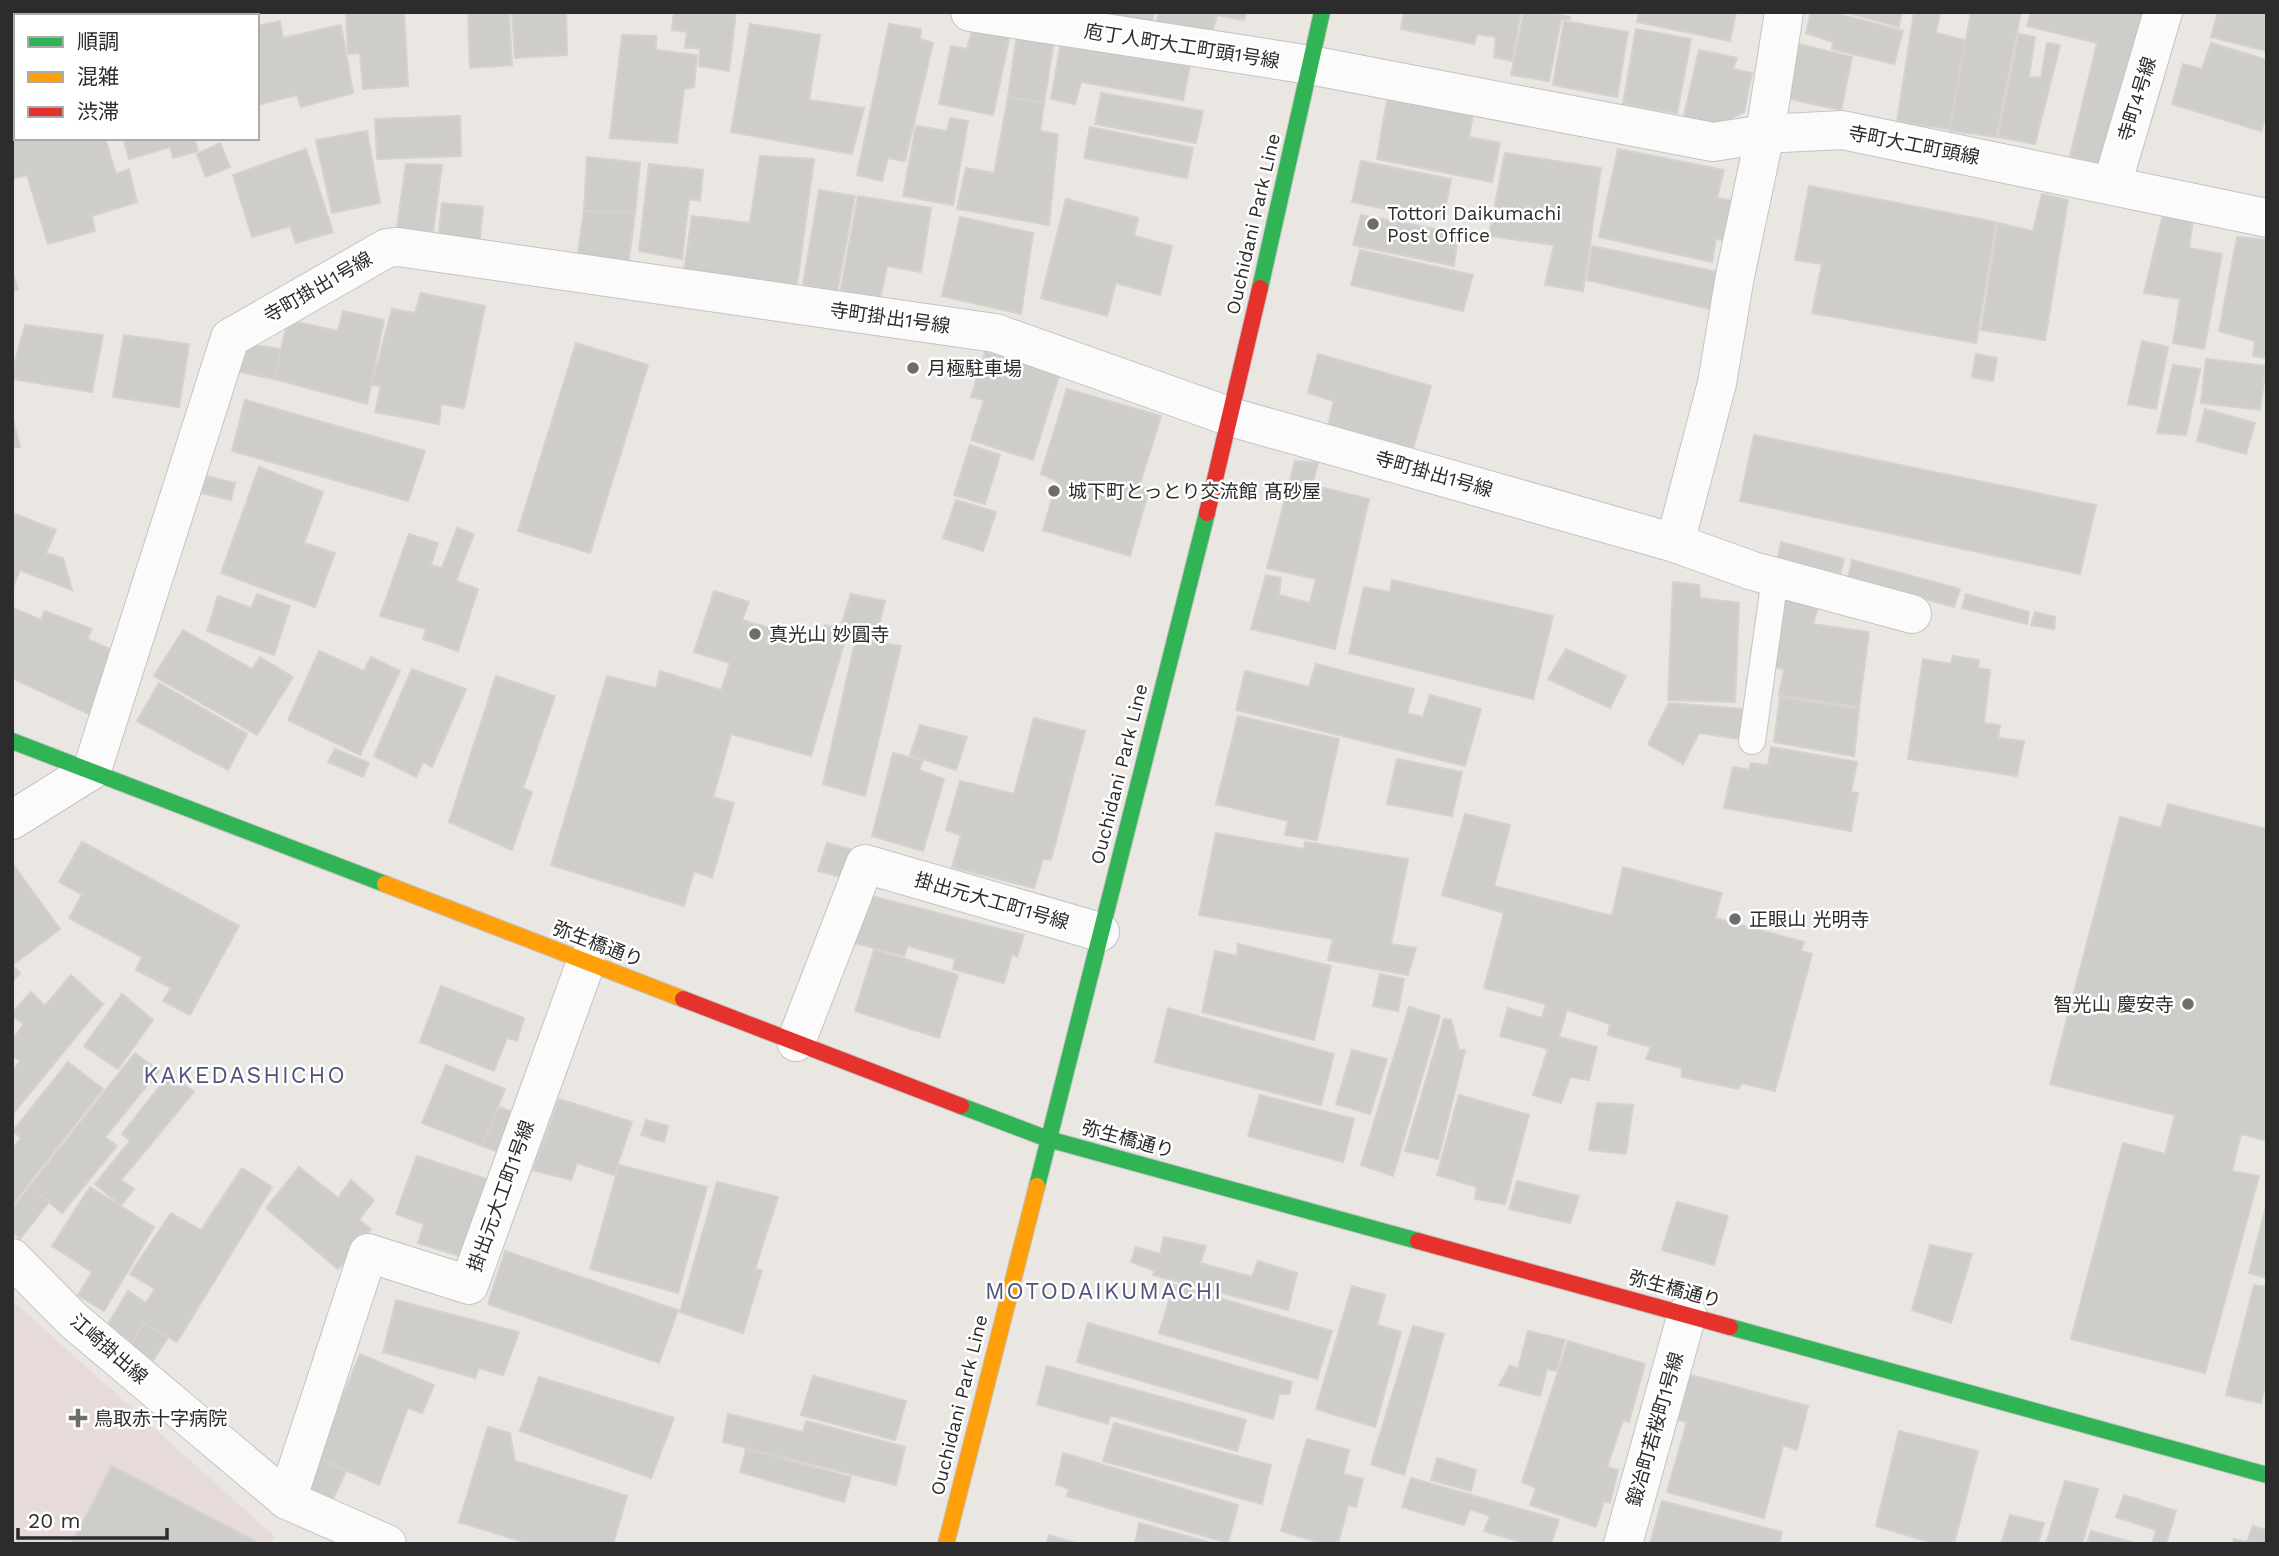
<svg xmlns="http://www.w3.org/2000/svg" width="2279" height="1556" font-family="'Work Sans','Noto Sans JP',sans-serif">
<rect width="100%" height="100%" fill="#eae7e2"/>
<polygon fill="#e7dbd9" points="12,1300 274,1536 271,1544 12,1544"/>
<g fill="#cfcdc9" stroke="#d5d2ce" stroke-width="2">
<polygon points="12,12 16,12 17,16 16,36 12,37"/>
<polygon points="16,12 75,12 62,16 17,16"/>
<polygon points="346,12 404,12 408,86 363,89 360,53 348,54"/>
<polygon points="468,12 509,12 512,65 470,68"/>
<polygon points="512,12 566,12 567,55 515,58"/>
<polygon points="674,12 736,12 729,71 699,66 700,48 685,48 687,32 672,30"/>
<polygon points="1099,12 1154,12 1152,25 1098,15"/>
<polygon points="1159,12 1246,12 1244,20 1217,15 1211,36 1156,26"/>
<polygon points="1404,12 1521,12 1512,61 1494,57 1496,37 1477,34 1474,44 1401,29"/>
<polygon points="1524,12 1542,12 1570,17 1570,19 1561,19 1549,81 1511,75"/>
<polygon points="1639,12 1736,12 1730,41 1637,22"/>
<polygon points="1811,12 1831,12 1903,31 1894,64 1832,49 1833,42 1806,33"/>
<polygon points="1845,12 1902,12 1899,27"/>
<polygon points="1914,12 1940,12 1936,33 1965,40 1949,129 1897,122"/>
<polygon points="1971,12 2021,12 1996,137 1950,131"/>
<polygon points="2031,12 2146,12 2110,166 2070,156 2097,43 2027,26"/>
<polygon points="2218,12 2267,12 2267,51 2211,37"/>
<polygon points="280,21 283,38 341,25 353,93 301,107 297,95 257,105 257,26"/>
<polygon points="1564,21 1628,32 1617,97 1553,85"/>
<polygon points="750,24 820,35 809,100 864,108 852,154 731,132"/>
<polygon points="889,24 921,29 920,39 933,43 905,161 888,158 882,181 857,175"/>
<polygon points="1636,29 1691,39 1677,113 1623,104"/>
<polygon points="972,30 1010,35 993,115 939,104 951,46 967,49"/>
<polygon points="1017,34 1054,40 1044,103 1008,97"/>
<polygon points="2019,34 2035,37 2029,77 2041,78 2047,43 2060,45 2035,144 1998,137"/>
<polygon points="622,35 656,36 656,50 697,55 694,87 684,89 677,143 610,138"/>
<polygon points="1061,42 1190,65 1183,100 1081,82 1075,104 1051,99"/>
<polygon points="1790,42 1852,57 1841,110 1781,97"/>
<polygon points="2211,43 2267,60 2267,112 2261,131 2172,104 2183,64 2202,69"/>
<polygon points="1699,50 1737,58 1733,69 1752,73 1744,112 1717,125 1683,120"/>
<polygon points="16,67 16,138 105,138 116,174 129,169 137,202 92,216 95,231 48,244 27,175 12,179 12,68"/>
<polygon points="1101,93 1203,111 1196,143 1095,124"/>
<polygon points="1008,97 1044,103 1040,131 1058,134 1049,225 957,209 966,168 994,173"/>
<polygon points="1387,100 1473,114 1469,137 1500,143 1492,182 1377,159"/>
<polygon points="460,116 461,156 377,159 375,119"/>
<polygon points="950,118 968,121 953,205 903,196 916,126 947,131"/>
<polygon points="1090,127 1193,148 1187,178 1084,158"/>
<polygon points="367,131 380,203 332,213 316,140"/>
<polygon points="123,138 194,138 198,151 173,158 170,147 129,159"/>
<polygon points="220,143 230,167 206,177 197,154"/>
<polygon points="306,149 333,232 296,243 290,226 252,237 233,175"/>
<polygon points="1618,149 1724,170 1717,198 1734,201 1726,241 1716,239 1712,262 1599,237"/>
<polygon points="1505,153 1601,168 1583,291 1545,285 1554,245 1489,236"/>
<polygon points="760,156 814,159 797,285 684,270 692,216 750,223"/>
<polygon points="587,157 640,163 635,213 584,211"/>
<polygon points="1361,161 1451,179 1443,221 1352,202"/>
<polygon points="406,164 442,165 433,232 397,227"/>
<polygon points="649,164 703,170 700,201 689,199 682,259 639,251"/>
<polygon points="1809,186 1996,222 1976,343 1812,313 1822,264 1795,260"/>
<polygon points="819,190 855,196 837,292 803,285"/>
<polygon points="2042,194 2068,200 2045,340 1981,330 1998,223 2033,231"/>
<polygon points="858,196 931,208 921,272 887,266 880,299 840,293"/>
<polygon points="1066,199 1138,218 1134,236 1172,246 1160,295 1116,283 1107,316 1041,298"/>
<polygon points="442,203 483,207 479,246 438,241"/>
<polygon points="584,211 635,213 628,266 577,259"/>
<polygon points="2163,214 2193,219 2189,248 2222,254 2204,349 2173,343 2180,299 2144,293"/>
<polygon points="1361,215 1458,233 1454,266 1353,245"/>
<polygon points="960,217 1033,233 1021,314 942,296"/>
<polygon points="2237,237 2267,240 2267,358 2253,356 2255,341 2219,331"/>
<polygon points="1592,246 1723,273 1715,310 1587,280"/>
<polygon points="1360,250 1473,275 1463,311 1351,285"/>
<polygon points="12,271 18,289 12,291"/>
<polygon points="421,293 485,306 464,408 441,404 439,424 375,412 381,386 372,385 392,309 415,313"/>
<polygon points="343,311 384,320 367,404 274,379 288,320 338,331"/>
<polygon points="25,325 103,335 92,392 12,379 12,372"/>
<polygon points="124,335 189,344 179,407 113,397"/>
<polygon points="2142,341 2168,347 2156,409 2128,404"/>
<polygon points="576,343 648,365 590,553 518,531"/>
<polygon points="249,344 281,349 274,379 240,372"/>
<polygon points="985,352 1060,373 1033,460 971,440 984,400 971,397"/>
<polygon points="1318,354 1431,386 1413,449 1328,426 1334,401 1308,393"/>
<polygon points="1976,354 1997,358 1993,381 1972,377"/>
<polygon points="2206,359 2266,366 2260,410 2201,403"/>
<polygon points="2173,365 2200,369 2186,435 2157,433"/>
<polygon points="1067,389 1161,416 1139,487 1149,489 1130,556 1043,530 1057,481 1041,474"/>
<polygon points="245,400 425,451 408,501 232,451"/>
<polygon points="2205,409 2255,423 2246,454 2197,441"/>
<polygon points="12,416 20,447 12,448"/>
<polygon points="1754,435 2096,505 2080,574 1740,501"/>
<polygon points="970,445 1000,455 985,504 954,495"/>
<polygon points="1295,461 1318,463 1312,485 1369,499 1335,649 1251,629 1266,575 1281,578 1279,595 1310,603 1316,579 1267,568"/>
<polygon points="259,467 323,492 304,543 335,553 315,607 221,573"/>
<polygon points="205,476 235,483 231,500 201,493"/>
<polygon points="956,500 996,512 983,551 943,538"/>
<polygon points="15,514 56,530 46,553 63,558 72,590 20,570 12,589 12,521"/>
<polygon points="457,528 474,534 456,581 478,589 458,651 423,639 426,629 380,616 409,534 438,543 431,565 442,568"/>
<polygon points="1781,542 1844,559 1840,574 1778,558"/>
<polygon points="1852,560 1960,589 1954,607 1848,577"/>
<polygon points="1392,580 1553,616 1533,699 1349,653 1364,587 1390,592"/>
<polygon points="1673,582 1699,585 1700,598 1739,603 1735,702 1668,700"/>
<polygon points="714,591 749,602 742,620 821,643 825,625 848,630 811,756 731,734 713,797 734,803 712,878 694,871 684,906 551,865 607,676 656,688 660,671 721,690 730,663 694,652"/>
<polygon points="257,594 290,606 274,655 207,631 218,596 251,608"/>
<polygon points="851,594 885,601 877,633 842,623"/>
<polygon points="1966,594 2029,612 2027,624 1962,608"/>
<polygon points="1786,597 1818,607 1813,624 1869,632 1859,707 1779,695 1784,669 1770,667"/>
<polygon points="13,608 41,620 45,611 92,629 87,639 117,652 91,715 12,678"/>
<polygon points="2035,612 2055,617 2054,629 2031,625"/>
<polygon points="183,630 252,669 260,657 293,677 257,735 154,676"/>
<polygon points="856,638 901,646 865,796 823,784"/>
<polygon points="1566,649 1626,676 1610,708 1548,679"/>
<polygon points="319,651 364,671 371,657 400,671 360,755 288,720"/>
<polygon points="1953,656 1979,660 1978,668 1990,670 1984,723 2000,725 1998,738 2024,741 2017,776 1908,759 1923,659 1951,664"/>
<polygon points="1316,664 1414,689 1407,713 1423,717 1430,695 1481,709 1465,766 1236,710 1245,671 1309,687"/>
<polygon points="412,669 466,689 432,767 423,762 416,777 374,756"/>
<polygon points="496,676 555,696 523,788 532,792 512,850 449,822"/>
<polygon points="159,683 247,734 228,770 137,721"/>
<polygon points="1780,697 1859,709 1854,756 1774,742"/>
<polygon points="1669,703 1745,709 1741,739 1699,733 1683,764 1648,744"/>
<polygon points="1238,716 1339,739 1317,840 1285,835 1288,821 1216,804"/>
<polygon points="1034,718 1085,731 1051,860 1043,859 1034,888 952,867 961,835 946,830 960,781 1014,794"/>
<polygon points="920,725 967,737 956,770 910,755"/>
<polygon points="1771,747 1857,762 1851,792 1858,793 1851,831 1724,808 1733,767 1749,770 1751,763 1768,765"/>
<polygon points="335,749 369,763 363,777 328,762"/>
<polygon points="893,753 923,761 919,770 944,779 923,851 872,836"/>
<polygon points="1397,759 1462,772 1452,816 1387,804"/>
<polygon points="2168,804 2267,829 2267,1131 2264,1140 2241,1134 2232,1171 2259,1176 2205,1373 2071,1339 2123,1143 2165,1154 2175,1115 2050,1084 2120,817 2161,828"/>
<polygon points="1465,814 1510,825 1494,886 1612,916 1623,867 1722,893 1715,918 1804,942 1801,951 1812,954 1775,1091 1742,1083 1738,1089 1682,1077 1682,1068 1646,1059 1651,1047 1608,1035 1610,1024 1567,1010 1559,1037 1597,1047 1589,1080 1570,1077 1561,1103 1533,1095 1548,1049 1500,1036 1508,1008 1542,1018 1546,1004 1484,988 1504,913 1442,895"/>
<polygon points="1216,833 1304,849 1305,842 1408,859 1391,944 1416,948 1408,975 1328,960 1333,939 1199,915"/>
<polygon points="82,842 239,926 190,1015 163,1001 171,988 136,970 142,957 69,918 82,895 59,882"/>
<polygon points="827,843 858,851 849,879 818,871"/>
<polygon points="12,863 60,929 14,964 12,961"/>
<polygon points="863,894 1024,935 1017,957 1012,954 1004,983 953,969 955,959 908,946 904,956 852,942"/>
<polygon points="1238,944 1331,966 1314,1040 1202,1012 1215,951 1237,956"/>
<polygon points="874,950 958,975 939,1038 855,1011"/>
<polygon points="12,965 20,973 12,982"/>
<polygon points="1380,974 1404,979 1398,1011 1373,1006"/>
<polygon points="71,975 103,1004 12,1115 12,1072 20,1061 12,1055 12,1040 24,1024 12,1016 12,1013 31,992 45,1006"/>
<polygon points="441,986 524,1018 517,1041 507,1038 494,1071 420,1042"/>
<polygon points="122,994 153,1020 118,1069 84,1046"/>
<polygon points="1409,1007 1440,1016 1393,1176 1361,1165"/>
<polygon points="1168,1008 1334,1054 1321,1105 1155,1062"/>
<polygon points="1444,1019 1451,1020 1459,1050 1465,1050 1438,1159 1405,1151"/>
<polygon points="1352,1050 1387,1059 1370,1114 1336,1104"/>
<polygon points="135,1053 159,1071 105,1137 117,1146 62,1213 30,1186"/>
<polygon points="68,1062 103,1089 12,1205 12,1149 21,1138 13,1131"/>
<polygon points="446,1065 505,1089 482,1146 422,1123"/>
<polygon points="170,1073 194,1092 121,1180 134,1189 121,1205 95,1184 130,1141 122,1134"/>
<polygon points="1260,1095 1354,1119 1343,1162 1248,1136"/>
<polygon points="1459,1095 1529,1115 1505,1204 1475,1199 1477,1187 1437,1175"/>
<polygon points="559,1099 632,1122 614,1175 577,1163 571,1180 533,1170"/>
<polygon points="1597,1103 1633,1105 1626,1154 1589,1150"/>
<polygon points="499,1107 518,1114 504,1154 482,1146"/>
<polygon points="646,1120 668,1126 664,1142 641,1135"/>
<polygon points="417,1156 492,1181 466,1258 418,1243 424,1224 396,1214"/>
<polygon points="619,1165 707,1187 678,1293 590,1269"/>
<polygon points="299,1167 338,1198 351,1180 374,1200 359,1220 371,1229 338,1269 266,1208"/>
<polygon points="242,1168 272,1187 177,1342 144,1323 132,1342 107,1326 128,1291 146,1303 155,1289 130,1274 171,1213 201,1230"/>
<polygon points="1517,1181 1579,1196 1570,1223 1509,1209"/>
<polygon points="717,1182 778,1197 755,1269 762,1270 743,1333 680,1312"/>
<polygon points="30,1186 49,1202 20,1239 12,1231 12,1209"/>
<polygon points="90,1187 154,1227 104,1311 78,1295 92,1272 52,1246"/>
<polygon points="1677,1202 1728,1216 1714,1265 1662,1250"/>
<polygon points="2267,1202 2267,1278 2249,1273"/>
<polygon points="1164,1237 1206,1246 1200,1263 1252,1277 1258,1261 1297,1273 1288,1310 1153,1275 1155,1271 1131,1262 1136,1247 1160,1254"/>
<polygon points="1930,1245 1972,1254 1951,1323 1912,1310"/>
<polygon points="505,1251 678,1310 659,1363 488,1304"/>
<polygon points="1174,1285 1332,1331 1317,1379 1159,1333"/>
<polygon points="2254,1285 2267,1287 2267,1377 2261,1403 2226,1395"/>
<polygon points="1352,1286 1385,1295 1377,1325 1401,1332 1375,1427 1316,1409"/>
<polygon points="396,1300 519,1332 503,1375 479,1368 475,1378 383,1352"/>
<polygon points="144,1323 168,1337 150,1365 130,1347"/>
<polygon points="1088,1323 1292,1382 1289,1394 1279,1394 1273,1419 1077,1362"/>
<polygon points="1413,1326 1444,1334 1404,1475 1371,1464"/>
<polygon points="1528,1331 1565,1340 1556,1371 1547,1369 1540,1396 1499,1385 1510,1365 1518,1369"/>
<polygon points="1568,1341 1645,1364 1629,1422 1623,1420 1607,1467 1618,1470 1610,1503 1604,1501 1596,1527 1530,1505 1536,1488 1522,1482"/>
<polygon points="360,1354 434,1385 422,1413 408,1408 379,1485 318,1458"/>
<polygon points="1047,1366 1246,1420 1237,1451 1110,1415 1108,1424 1037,1404"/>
<polygon points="1683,1373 1808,1406 1797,1450 1783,1445 1764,1518 1667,1492 1687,1422 1672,1418"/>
<polygon points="813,1376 906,1401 895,1440 801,1415"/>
<polygon points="539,1377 674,1418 651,1478 520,1431"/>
<polygon points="728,1414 803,1432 806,1421 905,1447 896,1485 723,1442"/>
<polygon points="1114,1423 1271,1465 1262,1504 1103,1461"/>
<polygon points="488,1427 510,1433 515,1461 627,1496 613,1544 530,1544 459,1522"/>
<polygon points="1899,1431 1978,1451 1954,1544 1936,1544 1876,1526"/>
<polygon points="1307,1439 1349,1450 1343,1474 1363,1479 1356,1507 1348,1505 1338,1544 1325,1544 1281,1531"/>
<polygon points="746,1449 851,1477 844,1502 740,1472"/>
<polygon points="1063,1453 1238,1505 1228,1543 1067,1496 1069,1489 1056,1484"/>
<polygon points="318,1458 346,1471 333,1499 307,1488"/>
<polygon points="1437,1458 1476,1470 1471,1491 1431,1480"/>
<polygon points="112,1466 255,1541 253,1544 71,1544"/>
<polygon points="1411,1478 1559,1520 1551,1544 1528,1544 1484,1531 1490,1516 1470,1509 1464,1525 1402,1507"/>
<polygon points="2065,1481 2098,1489 2082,1544 2046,1544"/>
<polygon points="2124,1495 2176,1511 2166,1544 2152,1544 2156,1530 2116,1517"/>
<polygon points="1662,1501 1782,1532 1779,1544 1650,1544"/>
<polygon points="2010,1515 2044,1523 2038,1544 2001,1544"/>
<polygon points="1139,1523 1215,1544 1135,1544"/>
<polygon points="2253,1526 2267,1530 2267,1544 2233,1544 2234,1539 2247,1542"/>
<polygon points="2091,1531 2138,1544 2087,1544"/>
<polygon points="1049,1535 1079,1544 1047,1544"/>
</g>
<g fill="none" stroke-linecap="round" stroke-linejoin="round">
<defs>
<polyline id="lane" points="1752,741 1775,578"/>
<g id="street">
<polyline points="970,12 1310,65 1713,142 1765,134 1842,130 2267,218"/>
<polyline points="160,16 174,12"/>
<polyline points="12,52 16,51"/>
<polyline points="2112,185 2163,12"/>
<polyline points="1675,543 1753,571 1912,614"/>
<polyline points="12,820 92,770 230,338 387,248 398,247 995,333 1231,417 1675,543 1717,383 1735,276 1765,134 1784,12"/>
<polyline points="796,1042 865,864 1100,932"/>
<polyline points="12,1258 73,1320 287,1500 387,1544"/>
<polyline points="287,1500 368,1253 469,1285 586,962"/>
<polyline points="1623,1544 1687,1314"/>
</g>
<g id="fast">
<polyline points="1260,288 1322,12"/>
<polyline points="12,741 385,884"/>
<polyline points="961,1106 1048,1139 1418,1241"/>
<polyline points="1037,1186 1207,513"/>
<polyline points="1730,1327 2267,1475"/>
</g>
<g id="slow">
<polyline points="385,884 683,999"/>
<polyline points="946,1544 1037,1186"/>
</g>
<g id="jam">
<polyline points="1207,513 1260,288"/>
<polyline points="683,999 961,1106"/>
<polyline points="1418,1241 1730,1327"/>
</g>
</defs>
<use href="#lane" stroke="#c4c3c2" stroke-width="28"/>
<use href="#street" stroke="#c4c3c2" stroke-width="40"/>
<use href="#fast" stroke="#c4c3c2" stroke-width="18"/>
<use href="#slow" stroke="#c4c3c2" stroke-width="18"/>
<use href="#jam" stroke="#c4c3c2" stroke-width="18"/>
<use href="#lane" stroke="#fcfbfb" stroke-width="26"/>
<use href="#street" stroke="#fcfbfb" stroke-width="38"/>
<use href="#fast" stroke="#30b455" stroke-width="16"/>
<use href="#slow" stroke="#ff9f0a" stroke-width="16"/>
<use href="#jam" stroke="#e5322d" stroke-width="16"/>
</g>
<g fill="#6e6d6c" stroke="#fff" stroke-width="2.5">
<circle cx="1373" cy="224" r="7"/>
<circle cx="913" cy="368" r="7"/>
<circle cx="1054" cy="491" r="7"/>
<circle cx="755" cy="634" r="7"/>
<circle cx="1735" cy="919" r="7"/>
<circle cx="2188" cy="1004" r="7"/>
<path d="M74.5 1407.5h7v7h7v7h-7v7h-7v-7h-7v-7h7z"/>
</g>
<g text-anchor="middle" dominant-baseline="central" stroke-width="5" stroke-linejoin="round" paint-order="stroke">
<g font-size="19" fill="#2c2c2c" stroke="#fff">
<text transform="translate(1182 46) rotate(9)">庖丁人町大工町頭1号線</text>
<text transform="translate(2137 99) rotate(-73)">寺町4号線</text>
<text transform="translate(1914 145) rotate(11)">寺町大工町頭線</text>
<text transform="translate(1253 224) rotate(-77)">Ouchidani Park Line</text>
<text transform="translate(318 287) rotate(-30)">寺町掛出1号線</text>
<text transform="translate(890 318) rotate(8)">寺町掛出1号線</text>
<text transform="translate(1434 474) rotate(16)">寺町掛出1号線</text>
<text transform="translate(1119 774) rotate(-76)">Ouchidani Park Line</text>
<text transform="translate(992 901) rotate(16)">掛出元大工町1号線</text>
<text transform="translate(598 944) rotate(21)">弥生橋通り</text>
<text transform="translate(1128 1139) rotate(15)">弥生橋通り</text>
<text transform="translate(501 1196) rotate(-70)">掛出元大工町1号線</text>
<text transform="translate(1675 1289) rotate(15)">弥生橋通り</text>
<text transform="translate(109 1349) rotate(41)">江崎掛出線</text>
<text transform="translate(959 1405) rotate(-76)">Ouchidani Park Line</text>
<text transform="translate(1655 1429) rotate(-74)">鍛冶町若桜町1号線</text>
</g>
<g font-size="19" fill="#2c2c2c" stroke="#fff" text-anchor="start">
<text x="1387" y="213">Tottori Daikumachi<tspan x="1387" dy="22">Post Office</tspan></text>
<text x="927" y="368">月極駐車場</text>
<text x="1068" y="491">城下町とっとり交流館 髙砂屋</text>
<text x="769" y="634">真光山 妙圓寺</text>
<text x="1749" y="919">正眼山 光明寺</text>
<text x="2174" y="1004" text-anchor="end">智光山 慶安寺</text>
<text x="94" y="1418">鳥取赤十字病院</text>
</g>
<g font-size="23" letter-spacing="2" fill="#4f557a" stroke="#fff">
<text x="245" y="1075">KAKEDASHICHO</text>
<text x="1104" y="1291">MOTODAIKUMACHI</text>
</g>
</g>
<rect width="2279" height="1556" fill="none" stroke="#2c2c2c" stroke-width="28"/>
<rect x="14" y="14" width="245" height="126" fill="#ffffff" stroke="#ababab" stroke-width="2"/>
<rect x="28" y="37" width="35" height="10" fill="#30b455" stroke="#ababab" stroke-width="2"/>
<text x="77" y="49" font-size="21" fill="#2c2c2c">順調</text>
<rect x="28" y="72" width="35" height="10" fill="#ff9f0a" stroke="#ababab" stroke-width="2"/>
<text x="77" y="84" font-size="21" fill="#2c2c2c">混雑</text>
<rect x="28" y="107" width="35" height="10" fill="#e5322d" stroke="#ababab" stroke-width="2"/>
<text x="77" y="119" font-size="21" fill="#2c2c2c">渋滞</text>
<path d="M18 1528v10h149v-10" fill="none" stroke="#2c2c2c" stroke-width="3.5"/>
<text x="28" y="1528" font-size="21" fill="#2c2c2c" stroke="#ffffff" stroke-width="5" paint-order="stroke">20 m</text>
</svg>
